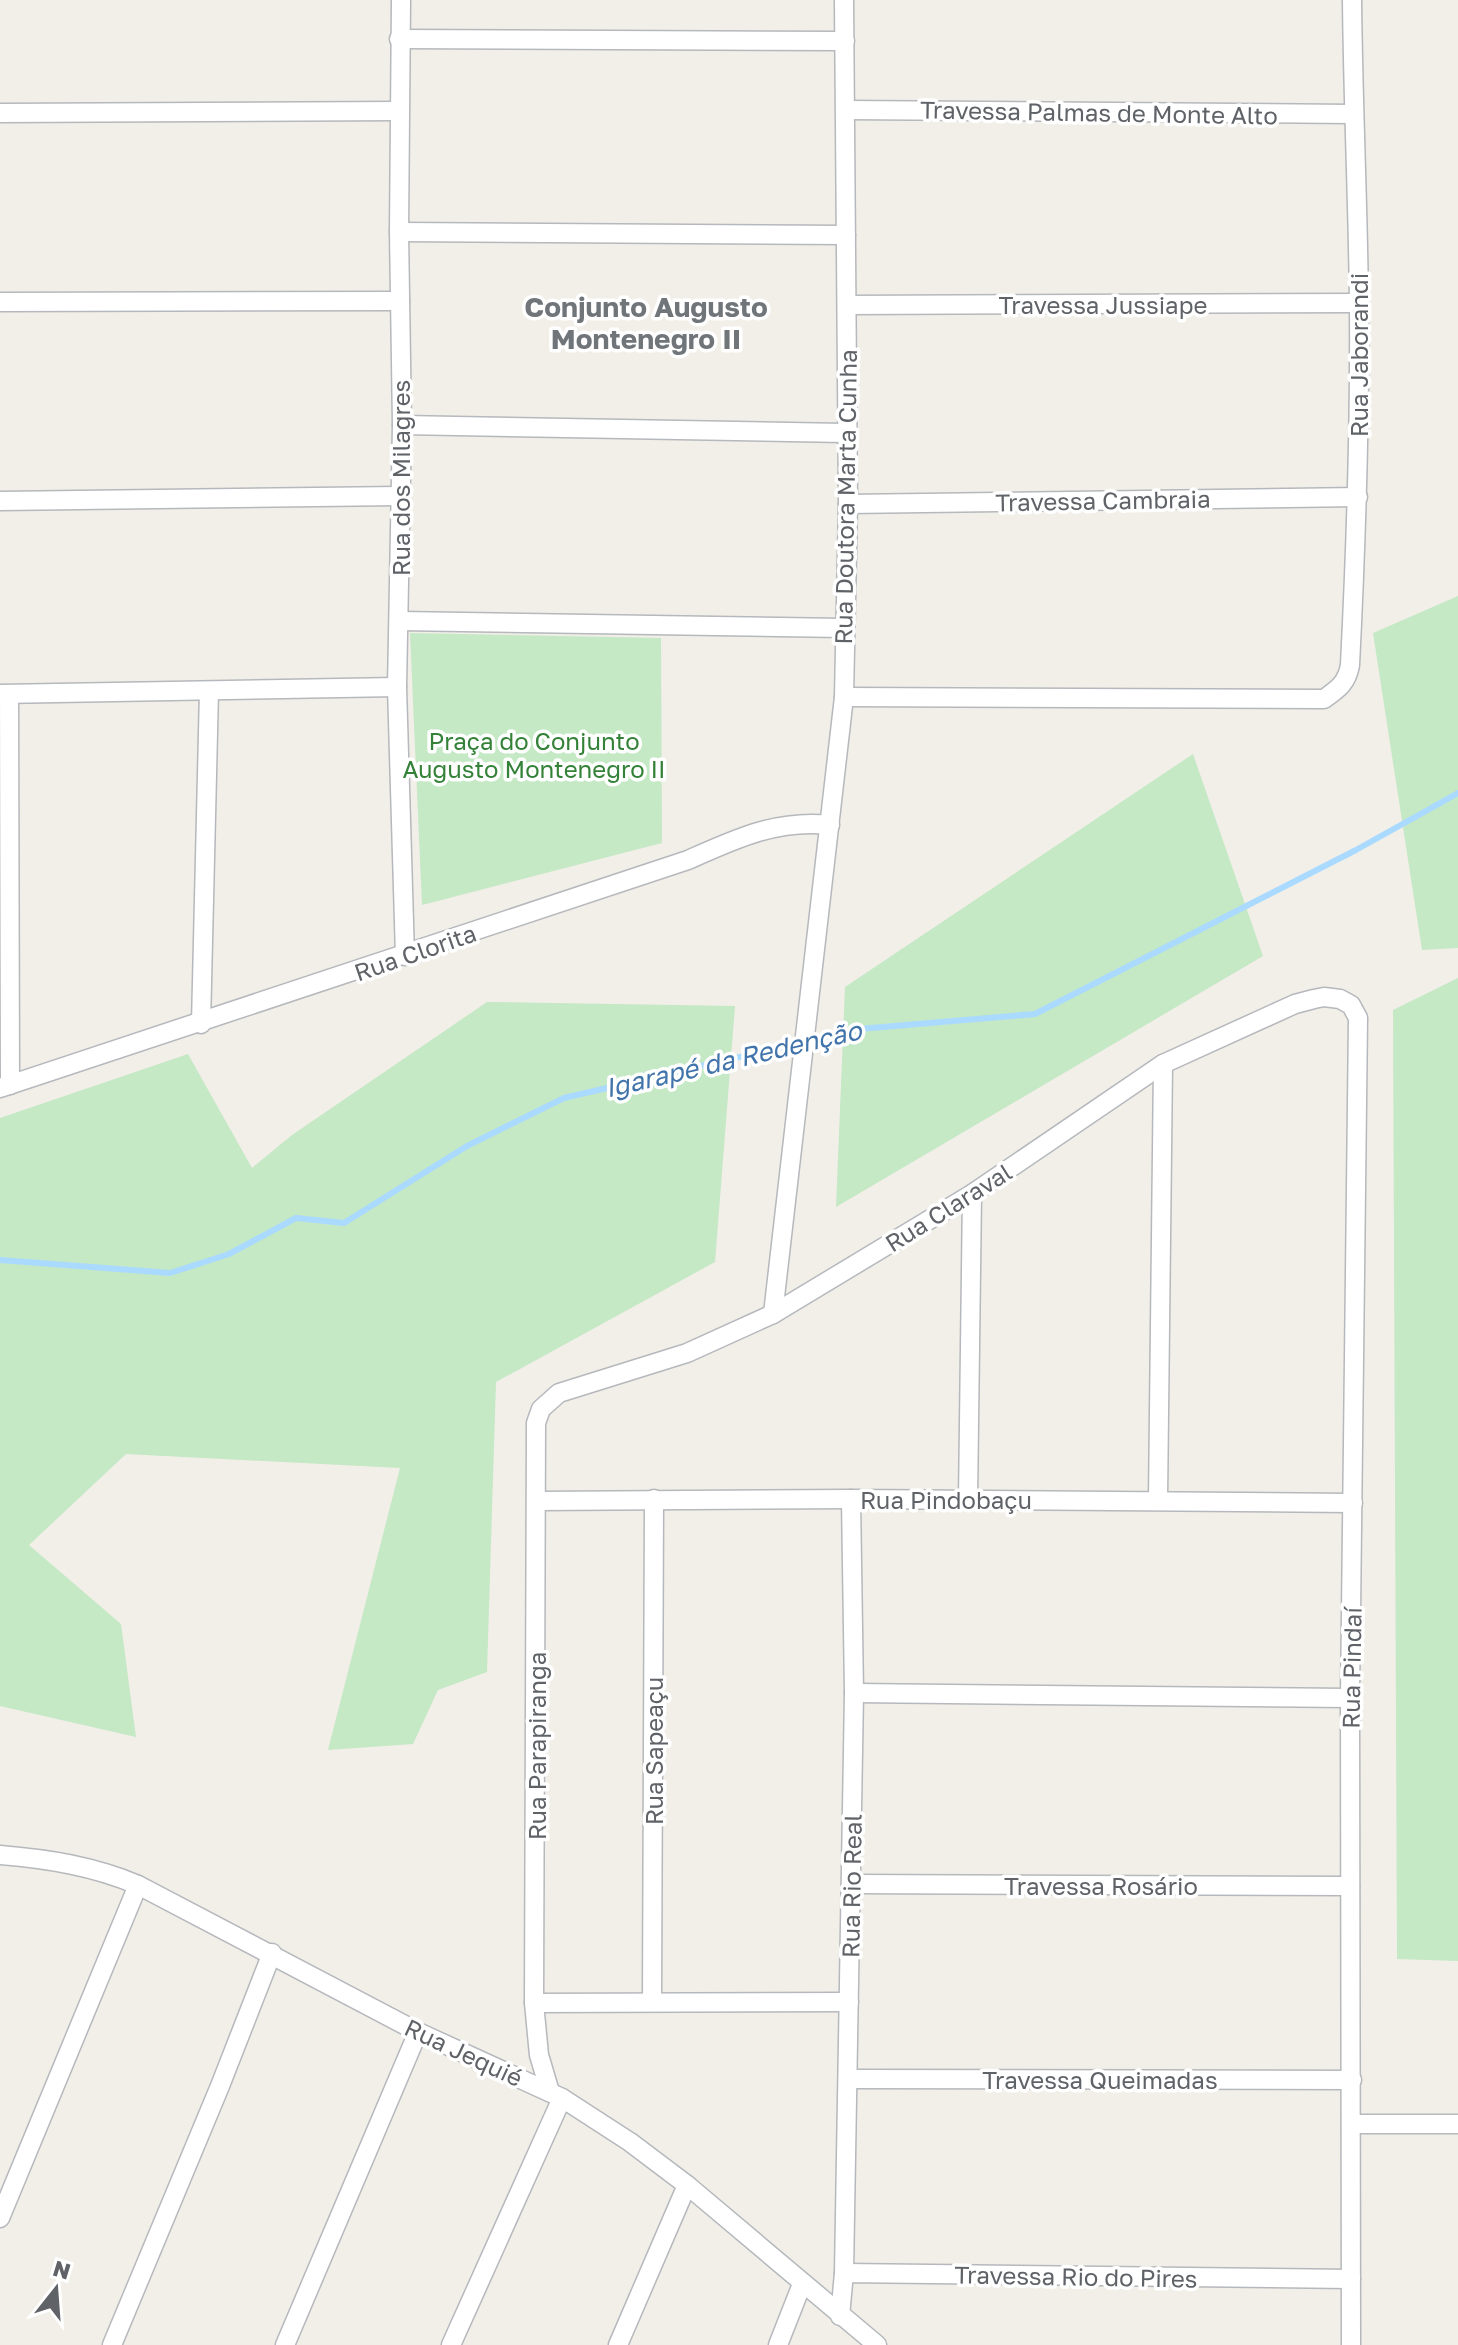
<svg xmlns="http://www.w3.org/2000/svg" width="1458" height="2345" font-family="'Golos Text',sans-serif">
<rect width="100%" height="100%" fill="#f1efe8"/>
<g fill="#c5e8c5">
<polygon points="1458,596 1458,948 1422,950 1373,633"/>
<polygon points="410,633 661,638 662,843 422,905"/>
<polygon points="1193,754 1263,956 836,1207 845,987"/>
<polygon points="1458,978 1458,1961 1397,1959 1393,1010"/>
<polygon points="487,1002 735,1006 715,1262 496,1382 487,1672 438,1690 413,1744 328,1750 400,1468 126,1454 29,1545 121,1624 136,1737 0,1706 0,1118 188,1054 252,1168 292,1135"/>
</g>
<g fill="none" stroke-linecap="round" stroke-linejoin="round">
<polyline stroke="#aadaff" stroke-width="6" points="0,1260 170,1273 229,1254 296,1218 344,1223 467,1146 564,1098 859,1029 1035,1014 1356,850 1458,793"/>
<defs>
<g id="minor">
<polyline points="401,0 399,232 402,425 397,687 405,956"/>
<polyline points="399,39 845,41"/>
<polyline points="846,110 1353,114"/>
<polyline points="0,113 399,111"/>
<polyline points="399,232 846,235"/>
<polyline points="0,302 400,301"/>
<polyline points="847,305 1359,303"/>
<polyline points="402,425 845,433"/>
<polyline points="0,501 399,496"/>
<polyline points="848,504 1358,497"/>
<polyline points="400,621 844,628"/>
<polyline points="0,694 397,687"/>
<polyline points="9,695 10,1085"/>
<path d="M844,697L1324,699C1338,689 1347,683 1350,665C1356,545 1360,426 1359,305C1358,204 1353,102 1352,0"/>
<polyline points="201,1024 209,691"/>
<path d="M0,1088L688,860C735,839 777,819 830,825"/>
<polyline points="773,1314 844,697 848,504 844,0"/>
<polyline points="968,1500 972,1194"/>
<polyline points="1158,1500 1163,1064"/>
<polyline points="538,1501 851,1499 1353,1503"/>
<polyline points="854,1693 1350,1698"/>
<path d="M0,1855C48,1859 93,1866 138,1885L418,2032L562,2098L630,2142L687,2185L877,2345"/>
<polyline points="851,1884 1350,1886"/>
<polyline points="652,2002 654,1499"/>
<polyline points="534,2003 849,2002"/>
<polyline points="848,2079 1352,2080"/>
<polyline points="550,2092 539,2055 534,2003 536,1423 541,1409 559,1393 687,1353 773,1314 972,1194 1163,1064 1295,1004 1314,999 1324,997 1340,999 1351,1005 1358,1018 1350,1698 1351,2345"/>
<polyline points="1352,2124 1458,2124"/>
<polyline points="0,2218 138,1885"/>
<polyline points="844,2273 854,1693 851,1499"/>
<polyline points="840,2316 844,2273 1351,2279"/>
<polyline points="112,2345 220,2086 272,1953"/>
<polyline points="285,2345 418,2032"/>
<polyline points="451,2345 562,2098"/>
<polyline points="618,2345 687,2185"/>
<polyline points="778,2345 802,2284"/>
</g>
</defs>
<use href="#minor" stroke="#b5b8bc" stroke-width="21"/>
<use href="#minor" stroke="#fff" stroke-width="18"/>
</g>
<g text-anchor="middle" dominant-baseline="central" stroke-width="7" stroke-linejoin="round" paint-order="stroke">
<g font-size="24" fill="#5f6368" stroke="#fff">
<text transform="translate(1099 112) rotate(1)">Travessa Palmas de Monte Alto</text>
<text x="1103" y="304">Travessa Jussiape</text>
<text transform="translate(1358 355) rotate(-90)">Rua Jaborandi</text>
<text transform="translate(400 478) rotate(-90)">Rua dos Milagres</text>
<text transform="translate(845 497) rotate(-89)">Rua Doutora Marta Cunha</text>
<text transform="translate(1103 500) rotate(-1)">Travessa Cambraia</text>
<text transform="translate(415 952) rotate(-19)">Rua Clorita</text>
<text transform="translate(948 1207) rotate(-32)">Rua Claraval</text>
<text x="946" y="1499">Rua Pindobaçu</text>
<text transform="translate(1351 1668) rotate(-89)">Rua Pindaí</text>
<text transform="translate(536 1746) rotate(-90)">Rua Parapiranga</text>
<text transform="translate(653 1751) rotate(-90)">Rua Sapeaçu</text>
<text x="1101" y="1885">Travessa Rosário</text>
<text transform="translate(851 1886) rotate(-89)">Rua Rio Real</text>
<text transform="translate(464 2052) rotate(25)">Rua Jequié</text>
<text x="1100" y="2079">Travessa Queimadas</text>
<text transform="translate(1076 2276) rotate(1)">Travessa Rio do Pires</text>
</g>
<g font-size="24" fill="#348238" stroke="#fff">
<text x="534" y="740">Praça do Conjunto<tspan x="534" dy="28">Augusto Montenegro II</tspan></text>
</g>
<g font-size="26" font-style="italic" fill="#4174aa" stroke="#fff">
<text transform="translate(733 1059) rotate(-13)">Igarapé da Redenção</text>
</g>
<g font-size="28" font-weight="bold" fill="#70757a" stroke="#fff">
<text x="646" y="306">Conjunto Augusto<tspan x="646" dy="32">Montenegro II</tspan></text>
</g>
</g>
<g transform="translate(56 2289) rotate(17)" stroke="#ffffff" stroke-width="6" paint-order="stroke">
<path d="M0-6L14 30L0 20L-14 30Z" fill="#5f6368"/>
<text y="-12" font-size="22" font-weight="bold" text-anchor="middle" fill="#5f6368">N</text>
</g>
</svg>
